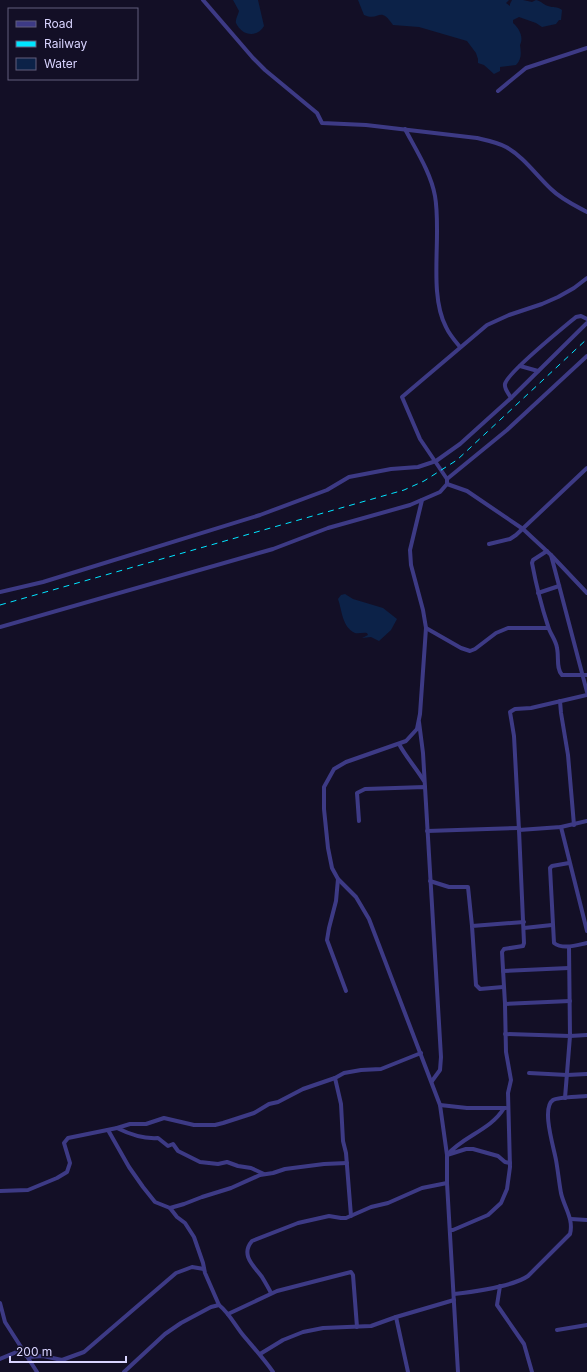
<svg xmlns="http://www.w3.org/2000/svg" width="587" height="1372" font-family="Inter,sans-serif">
<rect width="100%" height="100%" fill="#130f26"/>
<g fill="#0c2248">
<path d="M233,0H258L264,26C257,38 242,36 236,23C235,20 238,15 239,11Z"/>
<path d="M358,0H509L506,3L510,6V4L512,0H523L532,2L536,0C541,1 544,5 548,6C553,8 557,6 562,10L561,20H559L556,24L542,27L536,23L519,17L513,20V23C519,28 524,37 520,45C521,52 522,59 516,65L500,67V71L494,74L484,65L478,63V59L476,53L467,41L419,27L393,25C379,5 380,22 364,15Z"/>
<path d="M345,594L353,599L383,608L397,619L391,630L379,641L371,637L362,638L368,635L367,633C363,632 359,634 355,633C342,627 342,610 338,599L341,595Z"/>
</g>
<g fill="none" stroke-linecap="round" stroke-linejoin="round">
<g stroke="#3d3a85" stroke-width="4">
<path d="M203,0L253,58L265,70L317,113L322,123L366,125L477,138C486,140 497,142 506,147C524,157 536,175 551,189C561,199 574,205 587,212"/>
<polyline points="498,91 526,68 587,48"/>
<path d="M405,129C416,150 431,173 435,196C442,235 428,293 446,327C449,334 455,341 460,347"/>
<polyline points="520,366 538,371"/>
<path d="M511,398C509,394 504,389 505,384C507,373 564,327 576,317L581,316L587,319"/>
<polyline points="447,479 507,430 587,356"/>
<polyline points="447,484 467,491 523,529 551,555 587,593"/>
<polyline points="422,500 410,550 411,565 423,610 426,628 420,714 417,729 406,741 346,762 334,769 324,787 324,809 328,848 332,868 338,879 356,897 369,919 440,1105 447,1155 447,1183 458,1372"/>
<polyline points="489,544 510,539 516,535 587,468"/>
<path d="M547,551L533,560L532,563C536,584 541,605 548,626C550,634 556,640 557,648C559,657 556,669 562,675H587"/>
<polyline points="551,555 587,692"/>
<polyline points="0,592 43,582 260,515 327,490 349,477 391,469 418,467 436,461 460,444 511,398 587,323"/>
<polyline points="538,593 559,586"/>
<polyline points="0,627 273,549 328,528 410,505 440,492 447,484 447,479 420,439 402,397 487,325 509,315 542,304 558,297 574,288 587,278"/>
<polyline points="426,628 461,648 470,651 475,649 496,633 508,628 548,628"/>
<polyline points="560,701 561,713 568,755 574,825"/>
<polyline points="419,722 423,753 425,787"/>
<path d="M399,744C406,757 416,768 424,781"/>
<polyline points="359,821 357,793 365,789 425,787 441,1057 440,1070 432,1081"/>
<polyline points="561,827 587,931"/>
<polyline points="519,830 514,736 510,712 515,709 531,708 587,695"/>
<polyline points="427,831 519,828"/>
<path d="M569,863L552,866L550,868L554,943C563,950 577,945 587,943"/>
<polyline points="338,879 336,901 329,928 327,940 346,991"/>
<polyline points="430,881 449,887 468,887 472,926"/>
<polyline points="524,928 552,925"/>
<polyline points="569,947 570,1036 587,1035"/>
<polyline points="503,971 569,968"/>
<polyline points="503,987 480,989 476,985 472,926 524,922"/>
<polyline points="570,1001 505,1004 502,952 504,949 523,946 524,943 519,830 561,827 587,821"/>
<polyline points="505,1034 570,1036 565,1098"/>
<polyline points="529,1073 567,1075 587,1074"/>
<polyline points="335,1078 341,1104 343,1141 346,1153 351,1216"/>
<polyline points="440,1105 467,1108 506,1108"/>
<path d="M504,1108C491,1130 463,1136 447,1155L466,1149H473L498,1156L505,1162L510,1163"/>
<path d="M117,1128C131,1135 144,1139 158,1138L168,1146L173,1144L178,1151L200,1162L218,1164L227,1162L238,1166L251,1168L264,1174"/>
<polyline points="108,1130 129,1167 143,1187 155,1202 170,1208 184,1204 202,1197 231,1188 260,1175 273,1173 285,1169 324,1164 347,1163"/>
<polyline points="0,1191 28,1190 57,1178 67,1172 70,1163 64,1143 68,1138 117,1128 130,1124 146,1124 164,1118 194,1125 215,1125 223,1123 254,1113 269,1104 278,1102 303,1089 335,1078 344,1073 361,1070 381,1069 421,1053"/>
<polyline points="170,1208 177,1217 185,1223 194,1237 203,1263 205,1273 219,1305"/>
<polyline points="571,1219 587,1220"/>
<polyline points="450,1230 453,1230 488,1215 501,1203 507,1189 510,1167 508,1093 511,1080 506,1052 505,1004"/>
<polyline points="500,1286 497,1305 524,1344 532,1372"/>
<path d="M271,1293C268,1287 265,1282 262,1277C254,1266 240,1255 252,1241L298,1223L329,1216L341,1218H346L371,1207L388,1203L422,1188L447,1183"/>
<path d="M454,1294C471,1292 514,1286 528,1276L570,1234C574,1219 564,1207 561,1193C559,1182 558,1171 556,1160C554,1148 541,1108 553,1100C558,1097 578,1097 586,1096"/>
<polyline points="0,1303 5,1322 37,1372"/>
<polyline points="228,1314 277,1291 351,1272 353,1275 357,1327"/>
<polyline points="396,1317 408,1372"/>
<polyline points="557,1330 587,1325"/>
<polyline points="260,1354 283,1340 303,1332 323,1328 371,1326 396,1317 454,1300"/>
<polyline points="0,1359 19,1351 28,1357 43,1356 62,1360 84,1352 176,1273 192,1267 204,1269"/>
<path d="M124,1372L165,1334L181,1323L211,1307L219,1305C229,1313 235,1325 243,1335C253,1347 264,1359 273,1372"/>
</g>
<polyline stroke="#00e5ff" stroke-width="1" stroke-dasharray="6 5" stroke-linecap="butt" points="0,605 404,490 424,481 457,460 587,339"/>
</g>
<rect x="8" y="8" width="130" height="72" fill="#130f26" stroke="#625e7d"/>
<rect x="16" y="21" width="20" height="6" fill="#3d3a85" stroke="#625e7d"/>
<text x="44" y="28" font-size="12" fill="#d9d4ff">Road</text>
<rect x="16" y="41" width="20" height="6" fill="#00e5ff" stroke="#625e7d"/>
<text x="44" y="48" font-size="12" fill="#d9d4ff">Railway</text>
<rect x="16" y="58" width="20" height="12" fill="#0c2248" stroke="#625e7d"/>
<text x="44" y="68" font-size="12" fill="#d9d4ff">Water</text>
<path d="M10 1356v6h116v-6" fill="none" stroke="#d9d4ff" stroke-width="2"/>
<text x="16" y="1356" font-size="12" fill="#d9d4ff" stroke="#130f26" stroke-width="3" paint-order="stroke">200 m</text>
</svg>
